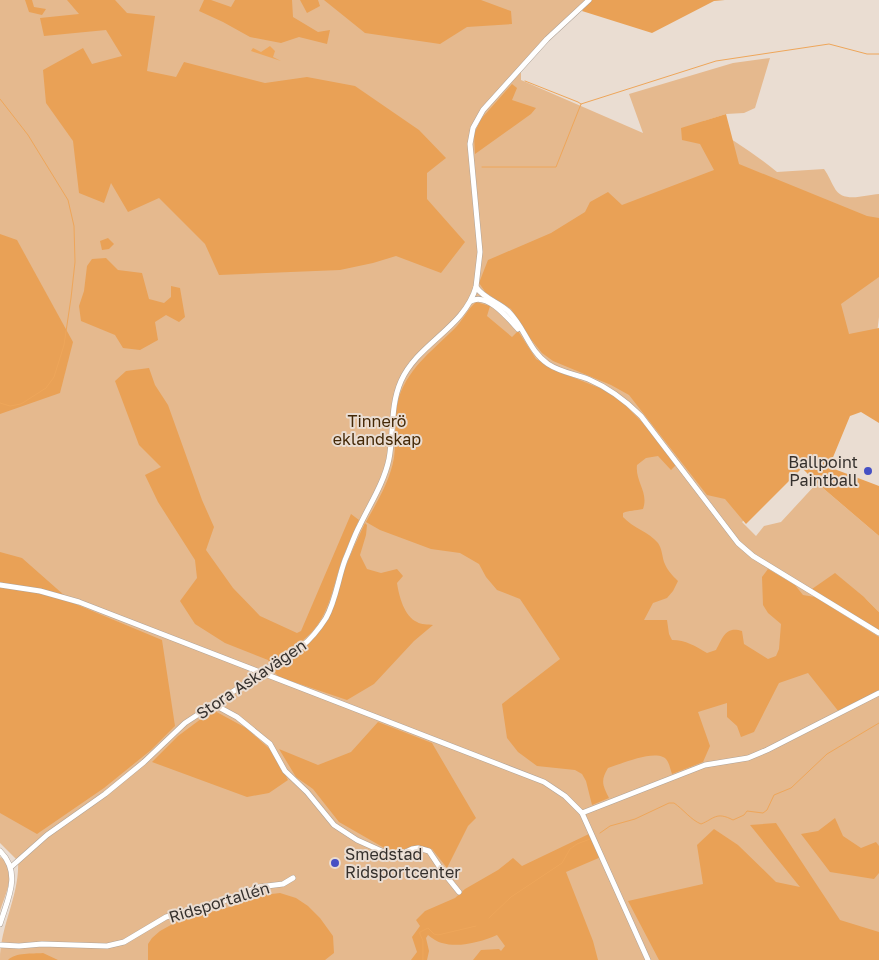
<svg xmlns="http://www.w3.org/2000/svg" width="879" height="960" font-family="'Golos Text',sans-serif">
<rect width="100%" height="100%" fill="#eaddd2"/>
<g fill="#e5b98e">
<path d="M0,0H588L521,67V80L643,133L629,94L733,63L770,58L755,108L744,113L726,114L704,121C729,138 754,153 777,172L824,169C829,176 830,180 834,187C842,204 864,195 879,194V317L875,349L846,416L800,466L742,522L756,536L764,526L781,522L817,483L879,536V612L864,597L879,616V960H0C0,926 20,895 18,861L0,843Z"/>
<path d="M0,857C19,869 5,895 0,911Z"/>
</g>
<g fill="#e9a156">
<polygon points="25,0 32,0 34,7 46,9 42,15 29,12"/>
<polygon points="67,0 115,0 127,13 155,16 147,71 176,77 184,62 265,83 307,77 355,86 419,130 446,158 427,173 427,199 465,242 441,273 396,256 373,263 340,270 219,275 205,244 159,198 128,212 111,183 104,203 79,193 73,141 46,103 43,70 83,48 92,64 122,56 106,30 44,36 40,18 79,14"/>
<polygon points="204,0 211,0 231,7 235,0 292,0 293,17 318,32 330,30 327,44 299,37 281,43 250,37 223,22 199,11"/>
<polygon points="300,0 318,0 320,6 307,13"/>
<polygon points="324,0 481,0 511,11 512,24 467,27 440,44 365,33"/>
<polygon points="589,0 725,0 714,1 652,33 582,11"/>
<polygon points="512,84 517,88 512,100 536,108 531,114 475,154 474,134 481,119"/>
<polygon points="726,114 739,164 867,216 879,218 879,277 841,304 849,334 879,328 879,423 861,412 850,416 829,467 879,486 879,536 817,483 802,468 746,524 725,499 707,495 629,395 611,385 553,361 542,353 530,338 511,309 486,293 479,283 488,260 551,233 585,212 590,202 608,192 622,205 714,170 700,144 682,140 681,128"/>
<polygon points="0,234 17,240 73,342 60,393 0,414"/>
<polygon points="108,238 114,244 109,249 102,250 100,241"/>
<polygon points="106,258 118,270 142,273 149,299 164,303 171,297 171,286 180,288 185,317 179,322 166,315 155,322 158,340 140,350 123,348 115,335 81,321 79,306 84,291 87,266 92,259"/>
<path d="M476,302L490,306L487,316L512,337L518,331L536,359L562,373L612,393L622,402L643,423L676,465L671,470L658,456L646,458L637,465C635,482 649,492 643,509C635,511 629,510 623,513V517C633,528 649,532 658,543C662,549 662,555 664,562C667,570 672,575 678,581L673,591L667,598L653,603L644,620H667L669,634L672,640C686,640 695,646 707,653L716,650C723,638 725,626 742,631L744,644L768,659L776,656L779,649L781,624L768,613L763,605L762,577L768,569L795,585L803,595L815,597L879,637V691L839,712L808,673L779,683L754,732L741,737L737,726L727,717V703L698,712L710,746L703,762L672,774C670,769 669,759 663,757C650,751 621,764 608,768C600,781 603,786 609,798L592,805L586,781L582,774L575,770L537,766L518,752L507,738L502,704L560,659L520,599L497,590L486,577L479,564L460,553L431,549L380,530L366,522C377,502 390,481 394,458C397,438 393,417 399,397C410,365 435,349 457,326C464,318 468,309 476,302Z"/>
<path d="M149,368L155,385L168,405L202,500L214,527L206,550L233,588L260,616L297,633L301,631L351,514L359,520C353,534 346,548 341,563C333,587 329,614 311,633C299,645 284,654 271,664L268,660L225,643L195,624L180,601L197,578L195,560L158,502L145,475L161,467L139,445L115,381L126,371Z"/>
<path d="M365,523L367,525L366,535L360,555L367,569L381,573L397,569L403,576L397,583C399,596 404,616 417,622C421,625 428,624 433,625L414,641L374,684L347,700L279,677L274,672L275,667L317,634L353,549Z"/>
<polygon points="0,552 22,558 73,603 162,640 175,726 151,750 104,788 37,834 0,813"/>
<polygon points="835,573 864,597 879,612 879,631 812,589"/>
<polygon points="213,710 246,728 273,752 288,780 269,793 247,797 152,762 178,736"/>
<polygon points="378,722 432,743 476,818 468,826 447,868 432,849 414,846 393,853 339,822 313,789 296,777 279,749 318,765 351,752"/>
<polygon points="835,818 843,836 861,848 876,842 879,846 879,873 874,879 830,872 801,834 818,831"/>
<polygon points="776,823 840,920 879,932 879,960 659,960 628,901 703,884 697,845 714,829 738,845 776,882 800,887 750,825"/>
<path d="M591,833L601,857L566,872L593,941L598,960H473L481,950L499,949L501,951L505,946L497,935C481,942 459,948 442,943C437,942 432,938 428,935L426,938L429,951L427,960H411L417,952L412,937L420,926L416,920L425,911L455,898L465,889L498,870L513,858L522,866Z"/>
<polygon points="280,893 296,898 308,906 320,918 333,936 334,953 325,960 148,960 148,944 152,938 160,931 178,921 237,905 255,896"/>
<path d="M43,953L58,960H8C16,952 32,954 43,953Z"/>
</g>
<polygon fill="#eea65a" points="270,46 275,51 273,57 281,61 251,51 253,48 261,52"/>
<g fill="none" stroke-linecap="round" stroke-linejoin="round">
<g stroke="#eea65a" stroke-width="1">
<polyline points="525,81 578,102 581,104"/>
<polyline points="0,99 28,135 68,200 74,226 75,262 71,298 64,345 54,377 46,388 21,404 10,406 0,403"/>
<polyline points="482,167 556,167 581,104 716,61 829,44 867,54 879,54"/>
<path d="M600,833L610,826L635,819L669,803H674C683,809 691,820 701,824C714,819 716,811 733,820L744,815L747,811L763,813L767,810L774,795L791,788L827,754L879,723"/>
<polyline points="489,918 511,897 562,863 570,849 577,844 590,839"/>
<polyline points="423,960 423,941 420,934 420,932 428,928 434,934 438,935 476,926"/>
</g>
<defs>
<g id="minor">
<path d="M589,0L547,39L483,110L473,128L470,144L480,252L476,287C484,299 499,302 509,312C525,328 529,351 548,364C560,372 574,374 588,379C609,388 625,400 641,416L738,543L753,556L879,633"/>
<path d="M471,301C487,292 508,318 518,329"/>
<polyline points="0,585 40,591 79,602 544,782 565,796 582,813 705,765 748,758 767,750 879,693"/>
<polyline points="213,704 237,717 270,744 285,771 307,792 334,825 357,840 395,857 412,849 418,848 429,851 443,872 459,892"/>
<polyline points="582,813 648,960"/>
<path d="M0,851C22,873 8,898 0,924"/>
<path d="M11,867L47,835L105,794L144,762L185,723L301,647C311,639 319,629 326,618C336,600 338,579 345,560C350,549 354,536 360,525C370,504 384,483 389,459C394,433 390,406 401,381C418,343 464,328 476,287"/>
<polyline points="0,945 19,946 42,944 107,946 124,942 166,917 226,900 259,887 283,884 293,878"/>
</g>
</defs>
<use href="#minor" stroke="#afa398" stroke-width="6"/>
<use href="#minor" stroke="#fff" stroke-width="5"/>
</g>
<g fill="#4550c4" stroke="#eaddd2" stroke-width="2">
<circle cx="868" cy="471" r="5"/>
<circle cx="335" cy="863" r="5"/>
</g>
<g text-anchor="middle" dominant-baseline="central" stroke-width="4" stroke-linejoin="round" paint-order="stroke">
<g font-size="16" fill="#442806" stroke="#eaddd2">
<text x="377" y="421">Tinnerö<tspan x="377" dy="18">eklandskap</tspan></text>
</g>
<g font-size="16" fill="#35302c" stroke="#eaddd2" text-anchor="end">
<text x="858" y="462">Ballpoint<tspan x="858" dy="18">Paintball</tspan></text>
<text x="345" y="854" text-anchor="start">Smedstad<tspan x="345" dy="18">Ridsportcenter</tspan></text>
</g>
<g font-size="16" fill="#35302c" stroke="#eaddd2">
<text transform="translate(251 679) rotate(-34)">Stora Askavägen</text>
<text transform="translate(219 902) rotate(-17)">Ridsportallén</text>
</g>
</g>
</svg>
